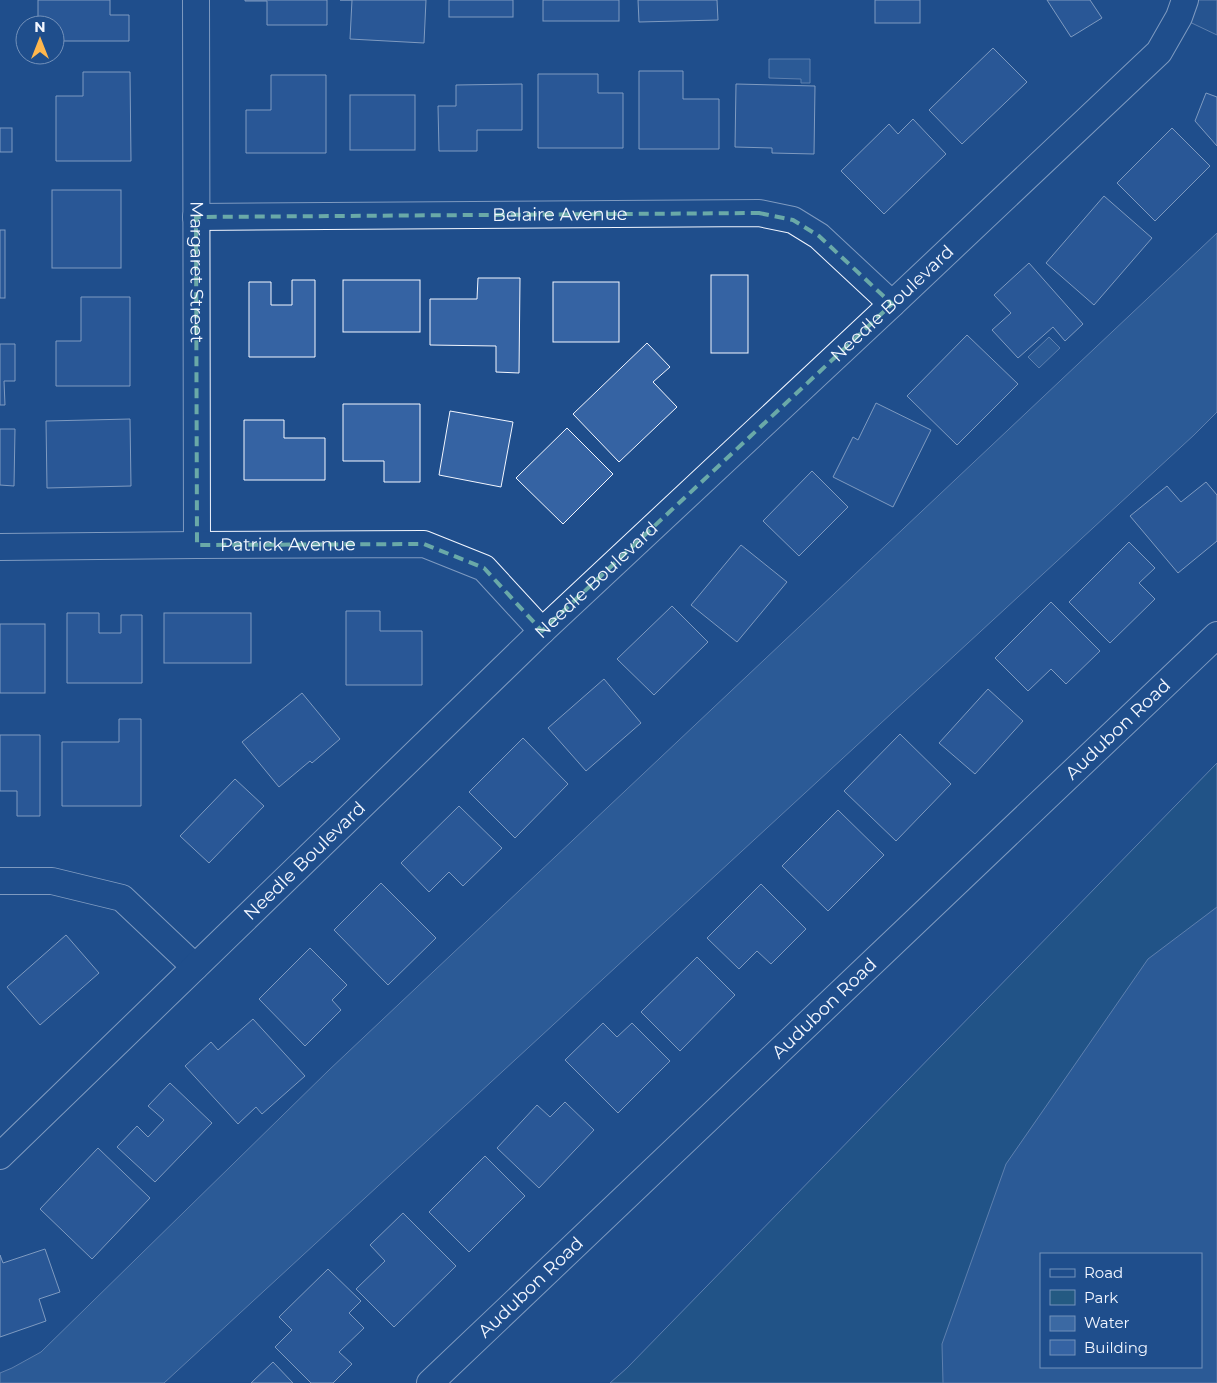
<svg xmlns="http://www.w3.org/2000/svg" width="1217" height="1383" font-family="Montserrat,sans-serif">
<rect width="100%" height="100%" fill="#1f4e8c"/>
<path fill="#245a82" stroke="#a8bbd7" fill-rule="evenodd" d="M1217,763V1383H610L627,1368ZM1041,1254H1201V1367H1041Z"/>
<polygon fill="#305b95" stroke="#a8bbd7" points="1185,0 1217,0 1217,35 1179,17"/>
<g fill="#3b69a3" stroke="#a8bbd7" fill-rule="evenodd">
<polygon points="769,59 810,59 810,83 801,83 801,79 769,78"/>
<polygon points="1217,233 1217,412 1194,435 164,1383 0,1383 0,1373 12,1368 41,1352 329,1070"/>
<polygon points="1049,337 1060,348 1039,368 1028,357"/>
<path d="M1217,907V1383H943L942,1344L1006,1164L1148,959ZM1201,1254V1367H1041V1254Z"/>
</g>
<g fill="#3563a3" stroke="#f2f6ff">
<polygon points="38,0 110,0 110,15 129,15 129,41 55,41 55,25 38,25"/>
<polygon points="245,0 327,0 327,25 267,25 267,1 245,1"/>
<polygon points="340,0 426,0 424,43 350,39 352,0"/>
<rect x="449" y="0" width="64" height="17"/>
<rect x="543" y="0" width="76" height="21"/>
<polygon points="638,0 717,0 718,20 639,22"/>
<rect x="875" y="0" width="45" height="23"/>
<polygon points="1047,0 1090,0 1102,18 1071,37"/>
<polygon points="993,48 1027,82 962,144 929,110"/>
<polygon points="639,71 683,71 683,99 719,99 719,149 639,149"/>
<polygon points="83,72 130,72 131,161 56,161 56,96 83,96"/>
<polygon points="538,74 598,74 598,93 623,93 623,148 538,148"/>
<polygon points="271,75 326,75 326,153 246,153 246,110 271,110"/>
<polygon points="522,84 522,130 477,130 477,151 439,151 438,106 456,106 456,85"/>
<polygon points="736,84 815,86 814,154 772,153 772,148 735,147"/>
<polygon points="1206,93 1217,97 1217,146 1195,121"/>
<rect x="350" y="95" width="65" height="55"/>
<polygon points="913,119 946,154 884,214 841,171 889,124 898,134"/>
<rect x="0" y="128" width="12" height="24"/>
<polygon points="1172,128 1210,166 1155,221 1117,183"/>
<rect x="52" y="190" width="69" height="78"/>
<polygon points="1104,196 1152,238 1094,305 1046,263"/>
<rect x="0" y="230" width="5" height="68"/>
<polygon points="1029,263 1083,324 1065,341 1053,327 1018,358 992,330 1011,313 994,295"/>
<rect x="711" y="275" width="37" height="78"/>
<polygon points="478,278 520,278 519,373 496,372 496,346 430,345 430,299 477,299"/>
<polygon points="292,280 315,280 315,357 249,357 249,282 271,282 271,305 292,305"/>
<rect x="343" y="280" width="77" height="52"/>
<rect x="553" y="282" width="66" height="60"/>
<polygon points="81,297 130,297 130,386 56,386 56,341 81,341"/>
<polygon points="967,335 1018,384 957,445 907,396"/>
<polygon points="647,343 670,367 653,382 677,407 619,462 573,414"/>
<polygon points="0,344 15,344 15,381 4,381 5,405 0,405"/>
<polygon points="876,403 931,430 893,507 833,477 853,437 858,440"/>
<polygon points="343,404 420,404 420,482 384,482 384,461 343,461"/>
<polygon points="450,411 513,422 501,487 439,475"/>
<polygon points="130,419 131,486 47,488 46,421"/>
<polygon points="244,420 284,420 284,438 325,438 325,480 244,480"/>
<polygon points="567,428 613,474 563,524 516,478"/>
<polygon points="0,429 15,429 14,486 0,485"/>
<polygon points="812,471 848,507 799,556 763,521"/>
<polygon points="1206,482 1217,495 1217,541 1178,573 1130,516 1167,486 1181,502"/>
<polygon points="1129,542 1155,568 1139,583 1155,599 1110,643 1069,602"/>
<polygon points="741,545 787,582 737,642 691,605"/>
<polygon points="1051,602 1100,651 1066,684 1051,669 1028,691 995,658"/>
<polygon points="672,606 708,642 654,695 617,659"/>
<polygon points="346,611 380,611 380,631 422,631 422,685 346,685"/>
<polygon points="67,613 99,613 99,633 121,633 121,615 142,615 142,683 67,683"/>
<rect x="164" y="613" width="87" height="50"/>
<rect x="0" y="624" width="45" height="69"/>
<polygon points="604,679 641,723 586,771 548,728"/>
<polygon points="988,689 1023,721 975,774 939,743"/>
<polygon points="302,693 340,739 312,763 310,761 279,787 242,742"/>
<polygon points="119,719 141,719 141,806 62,806 62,742 119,742"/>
<polygon points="900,734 951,784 896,841 844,791"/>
<polygon points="0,735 40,735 40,816 17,816 17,791 0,791"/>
<polygon points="523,738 568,784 515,838 469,792"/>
<polygon points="235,779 264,806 209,863 180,836"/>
<polygon points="459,806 502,848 463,886 449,872 429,892 401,863"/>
<polygon points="838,810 884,855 828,911 782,866"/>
<polygon points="381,883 436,938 388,985 334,930"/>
<polygon points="761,884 806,929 771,964 757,951 739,969 707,938"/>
<polygon points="66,935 99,973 40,1025 7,987"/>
<polygon points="310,948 347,985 332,1000 341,1010 305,1046 259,999"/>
<polygon points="697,957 735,995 680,1051 641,1012"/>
<polygon points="253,1019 305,1076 262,1114 256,1107 238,1124 185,1066 211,1042 218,1050"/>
<polygon points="603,1023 617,1037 632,1023 670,1061 618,1113 565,1060"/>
<polygon points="170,1083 212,1123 155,1182 117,1147 137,1126 148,1137 164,1120 148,1106"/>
<polygon points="565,1102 594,1130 539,1188 497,1148 537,1105 550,1117"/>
<polygon points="98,1148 150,1198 92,1259 40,1209"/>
<polygon points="485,1156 525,1196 469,1252 429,1212"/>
<polygon points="403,1213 456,1266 394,1327 356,1289 385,1261 370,1245"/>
<polygon points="45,1249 60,1292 39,1299 46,1321 0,1337 0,1255 3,1263"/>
<polygon points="328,1269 361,1301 349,1313 364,1328 339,1352 352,1364 333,1383 311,1383 275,1347 292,1330 279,1317"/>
<polygon points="273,1362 293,1383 251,1383"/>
</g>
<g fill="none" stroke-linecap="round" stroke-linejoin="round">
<defs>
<g id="street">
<path id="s1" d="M196,0L197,545"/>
<path id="s2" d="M196,217L759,213L793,220L819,236L892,304"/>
<path id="s3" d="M0,547L197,545L424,544L484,568L542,631"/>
<polyline points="0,881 52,881 122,898 195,967"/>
<path id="s4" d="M0,1156L542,631L892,304L1159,52L1179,17L1185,0"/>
<path id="s5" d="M430,1383L1217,635"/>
</g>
</defs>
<use href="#street" stroke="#f2f6ff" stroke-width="28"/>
<use href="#street" stroke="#1f4e8c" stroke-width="26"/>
</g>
<path d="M0 0H1217V1383H0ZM759,213L793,220L819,236L892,304L542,631L484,568L424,544L197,545L196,217Z" fill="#1f4e8c" fill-opacity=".55" fill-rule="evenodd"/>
<path fill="none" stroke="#6aa9a8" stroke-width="4" stroke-dasharray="10 6" stroke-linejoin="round" d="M759,213L793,220L819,236L892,304L542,631L484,568L424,544L197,545L196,217Z"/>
<g text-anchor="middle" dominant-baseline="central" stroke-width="4" stroke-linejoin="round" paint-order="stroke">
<g font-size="18" fill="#f2f6ff" stroke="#1f4e8c">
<text stroke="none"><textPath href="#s2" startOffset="364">Belaire Avenue</textPath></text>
<text stroke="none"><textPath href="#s1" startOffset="272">Margaret Street</textPath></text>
<text stroke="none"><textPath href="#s4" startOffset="1234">Needle Boulevard</textPath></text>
<text stroke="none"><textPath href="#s3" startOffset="288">Patrick Avenue</textPath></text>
<text stroke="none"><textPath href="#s4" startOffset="829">Needle Boulevard</textPath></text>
<text stroke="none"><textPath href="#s5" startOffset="949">Audubon Road</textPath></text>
<text stroke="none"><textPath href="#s4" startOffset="424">Needle Boulevard</textPath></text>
<text stroke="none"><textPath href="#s5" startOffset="544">Audubon Road</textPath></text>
<text stroke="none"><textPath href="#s5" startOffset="139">Audubon Road</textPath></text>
</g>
</g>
<rect x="1040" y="1253" width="162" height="115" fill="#1f4e8c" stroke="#7391ba"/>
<rect x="1050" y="1269" width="25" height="8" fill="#1f4e8c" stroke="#7391ba"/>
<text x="1084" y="1278" font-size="15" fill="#f2f6ff">Road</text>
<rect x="1050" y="1290" width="25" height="15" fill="#245a82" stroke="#7391ba"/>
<text x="1084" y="1303" font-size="15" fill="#f2f6ff">Park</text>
<rect x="1050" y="1316" width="25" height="15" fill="#3b69a3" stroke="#7391ba"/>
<text x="1084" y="1328" font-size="15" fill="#f2f6ff">Water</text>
<rect x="1050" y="1340" width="25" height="15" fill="#3563a3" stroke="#7391ba"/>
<text x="1084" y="1353" font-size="15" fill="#f2f6ff">Building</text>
<g transform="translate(40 40)"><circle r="24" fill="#1f4e8c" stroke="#7391ba"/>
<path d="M0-4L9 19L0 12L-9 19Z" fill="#ffb74d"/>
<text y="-8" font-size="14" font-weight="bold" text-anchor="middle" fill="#f2f6ff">N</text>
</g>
</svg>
